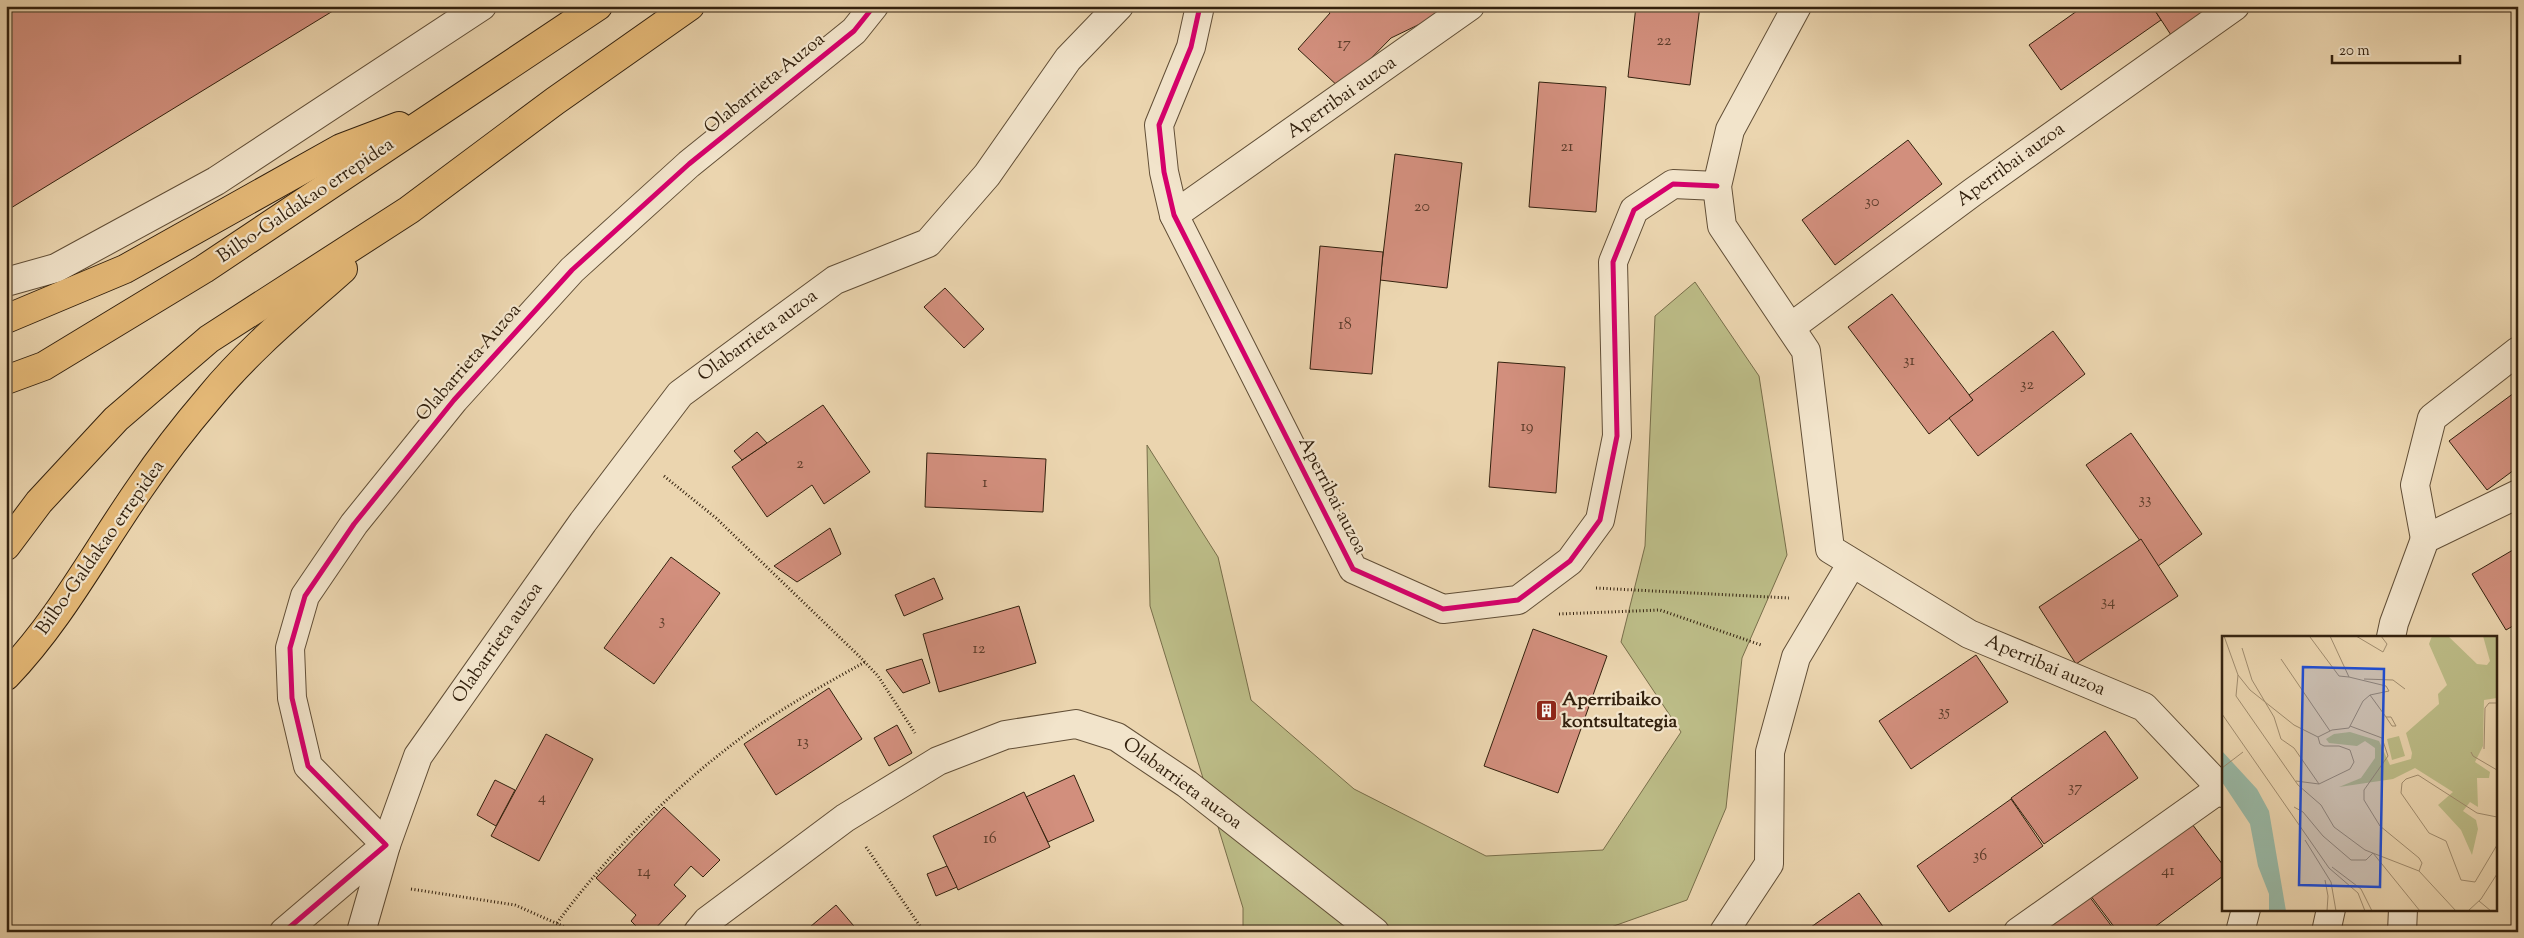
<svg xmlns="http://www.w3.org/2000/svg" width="2524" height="938" font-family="'Sorts Mill Goudy',serif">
<rect width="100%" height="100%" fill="#ebd5af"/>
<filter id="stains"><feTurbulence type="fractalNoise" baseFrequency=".004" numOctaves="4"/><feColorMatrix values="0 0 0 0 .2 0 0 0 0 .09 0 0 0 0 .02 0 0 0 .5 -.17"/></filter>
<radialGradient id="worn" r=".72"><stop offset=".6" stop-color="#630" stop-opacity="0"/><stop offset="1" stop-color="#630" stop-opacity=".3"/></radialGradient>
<polygon fill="#bcbc87" stroke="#786e4a" points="1695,282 1759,376 1787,555 1742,658 1726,808 1687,900 1597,932 1243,932 1243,908 1150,606 1147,445 1218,557 1251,700 1354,789 1486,856 1603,850 1681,732 1621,642 1645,546 1655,316"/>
<g fill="#d28f7d" stroke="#33210e">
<polygon points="6,6 341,6 6,211"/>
<polygon points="1324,6 1445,6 1447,11 1391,38 1341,89 1298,49 1330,13"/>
<polygon points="1636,6 1700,6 1690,85 1628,77"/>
<polygon points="2084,6 2152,6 2161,20 2061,90 2029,45"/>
<polygon points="2152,6 2212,6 2171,35"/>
<polygon points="1539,82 1606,87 1596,212 1529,207"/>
<polygon points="1908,140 1942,184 1835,265 1802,220"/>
<polygon points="1395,154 1462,163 1447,288 1380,280"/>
<polygon points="1320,246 1383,252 1372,374 1310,369"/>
<polygon points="945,288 984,329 964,348 924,307"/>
<polygon points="1892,294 1973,400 1929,434 1848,327"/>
<polygon points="2053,331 2085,374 1978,456 1949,418 1973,400 1969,395"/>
<polygon points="1498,362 1565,367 1556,493 1489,487"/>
<polygon points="2518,390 2518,467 2487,490 2449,441"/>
<polygon points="823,405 870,472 824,504 812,485 767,517 732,467"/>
<polygon points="757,432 767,443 742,460 734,451"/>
<polygon points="2131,433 2202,534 2158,566 2086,465"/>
<polygon points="927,453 1046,459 1043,512 925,507"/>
<polygon points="830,528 841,554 797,582 774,566"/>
<polygon points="2141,539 2178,596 2076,664 2039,607"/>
<polygon points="2518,547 2518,623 2506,630 2472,574"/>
<polygon points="671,557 720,593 654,684 604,648"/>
<polygon points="934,578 943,599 904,616 895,595"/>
<polygon points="1019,606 1036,663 939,692 923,634"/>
<polygon points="1533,629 1607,656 1558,793 1484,766"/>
<polygon points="1976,655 2008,702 1911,769 1879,721"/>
<polygon points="922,659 930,683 903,693 886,670"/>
<polygon points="829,688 862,739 776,795 744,744"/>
<polygon points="897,725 912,753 889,766 874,738"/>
<polygon points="2105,731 2138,778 2044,844 2011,798"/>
<polygon points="546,734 593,759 539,861 491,836"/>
<polygon points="1074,775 1094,821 1048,842 1026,797"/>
<polygon points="495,780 515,790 496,826 477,815"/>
<polygon points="1024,792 1050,847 958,890 933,836"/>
<polygon points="2011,799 2043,846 1949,912 1917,866"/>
<polygon points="664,807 720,860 703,877 691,866 674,885 686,896 652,932 642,932 631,921 636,915 596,878"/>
<polygon points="2186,816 2223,865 2223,876 2148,932 2118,932 2087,891"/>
<polygon points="947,866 957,887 936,896 927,874"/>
<polygon points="2083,888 2116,932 2025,932"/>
<polygon points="1859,893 1887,932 1804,932"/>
<polygon points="836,905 859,932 804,932"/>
</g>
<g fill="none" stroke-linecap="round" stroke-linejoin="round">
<defs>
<g id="minor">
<polyline points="1200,6 1191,47 1159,125 1164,172 1174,215 1353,569 1443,609 1518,600 1570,561 1600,520 1617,436 1613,262 1634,210 1673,184 1717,186"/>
<polyline points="1797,6 1730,130 1717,186 1722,226 1806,351 1830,549 1969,634 2144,707 2221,788 2223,793"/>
<polyline points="1174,215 1470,6"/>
<polyline points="6,282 56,268 216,181 482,6"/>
<polyline points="1791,327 1973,192 2235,6"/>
<polyline points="2425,539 2415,485 2432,418 2518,351"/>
<polyline points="2391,637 2394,623 2425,539 2518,494"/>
<polyline points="284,932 386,845 308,766 292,698 290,648 305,596 354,524 454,400 572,270 689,164 854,31 874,6"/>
<polyline points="361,932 386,845 418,756 583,522 680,394 835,280 928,243 987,175 1068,59 1119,6"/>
<polyline points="698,932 707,921 845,818 938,761 1005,735 1076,724 1117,737 1187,784 1375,932"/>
<polyline points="1724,932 1769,864 1770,752 1796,657 1852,563"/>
<polyline points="2018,932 2221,788"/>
<polyline points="2240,932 2246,909"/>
<polyline points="2326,932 2331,909"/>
<polyline points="2402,932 2403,909"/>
</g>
<g id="highway">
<polyline points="6,319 125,269 341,148 399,126"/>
<polyline points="6,380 44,366 204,269 598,6"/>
<polyline points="6,546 39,502 116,419 209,339 409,210 555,101 690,6"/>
<path d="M6,676C60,620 96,551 140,488C161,457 185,426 209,398C248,350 297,310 343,269"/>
</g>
</defs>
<use href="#minor" stroke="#614e36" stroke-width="30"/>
<use href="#highway" stroke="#33210e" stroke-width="30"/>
<g stroke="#33210e" stroke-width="3" stroke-dasharray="1 2.5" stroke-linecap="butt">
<polyline points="664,476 716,518 859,656 878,676 915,733"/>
<polyline points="1596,588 1789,598"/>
<polyline points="1559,614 1660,610 1761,645"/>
<polyline points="866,847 924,932"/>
<polyline points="411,889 515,905 576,932"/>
<path d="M557,923C606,857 664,797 729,747C771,714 818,688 865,662"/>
</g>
<use href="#minor" stroke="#f2e4cb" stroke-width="28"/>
<use href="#highway" stroke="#e6ba78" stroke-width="28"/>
<defs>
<g id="cycleway">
<polyline points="1200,6 1191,47 1159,125 1164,172 1174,215 1353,569 1443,609 1518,600 1570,561 1600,520 1617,436 1613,262 1634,210 1673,184 1717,186"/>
<polyline points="284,932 386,845 308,766 292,698 290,648 305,596 354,524 454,400 572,270 689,164 854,31 874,6"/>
</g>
</defs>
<use href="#cycleway" stroke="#f2e4cb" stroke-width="8"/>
<use href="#cycleway" stroke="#d6006c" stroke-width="5"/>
</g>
<defs>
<symbol id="building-square" viewBox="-11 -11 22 22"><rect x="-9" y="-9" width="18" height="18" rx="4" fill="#8f2418" stroke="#f2e4cb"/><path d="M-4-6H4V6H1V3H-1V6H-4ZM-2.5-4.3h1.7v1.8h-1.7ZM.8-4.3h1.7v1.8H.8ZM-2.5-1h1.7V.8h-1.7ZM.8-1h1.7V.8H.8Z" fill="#fff"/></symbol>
</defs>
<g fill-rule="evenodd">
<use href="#building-square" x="1534" y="698" width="25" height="25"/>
</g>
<g text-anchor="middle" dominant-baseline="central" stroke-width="4.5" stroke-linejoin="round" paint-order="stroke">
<g font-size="16" fill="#5b3c2a">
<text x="1664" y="41">22</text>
<text x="1344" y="44">17</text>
<text x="1567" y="147">21</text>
<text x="1872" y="202">30</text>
<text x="1422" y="207">20</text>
<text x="1345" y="325">18</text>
<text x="1909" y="361">31</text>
<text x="2027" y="385">32</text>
<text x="1527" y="427">19</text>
<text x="800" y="464">2</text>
<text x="985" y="483">1</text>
<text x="2145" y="500">33</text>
<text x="2108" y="602">34</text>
<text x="662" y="621">3</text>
<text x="979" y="649">12</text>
<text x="1944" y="712">35</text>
<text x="803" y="742">13</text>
<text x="2075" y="788">37</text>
<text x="542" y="798">4</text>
<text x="990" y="839">16</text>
<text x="1980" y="856">36</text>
<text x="2168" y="871">41</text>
<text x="644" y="872">14</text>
</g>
<g font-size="19" fill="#33210e" stroke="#f2e4cb">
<text transform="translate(765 84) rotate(-39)">Olabarrieta Auzoa</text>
<text transform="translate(1342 98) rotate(-35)">Aperribai auzoa</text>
<text transform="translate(2011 165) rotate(-36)">Aperribai auzoa</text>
<text transform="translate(306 201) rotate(-34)">Bilbo-Galdakao errepidea</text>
<text transform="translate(758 336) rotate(-36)">Olabarrieta auzoa</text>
<text transform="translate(469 363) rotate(-49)">Olabarrieta Auzoa</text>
<text transform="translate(1332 496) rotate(63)">Aperribai auzoa</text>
<text transform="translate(101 548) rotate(-55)">Bilbo-Galdakao errepidea</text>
<text transform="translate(498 643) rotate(-55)">Olabarrieta auzoa</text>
<text transform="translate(2045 666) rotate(23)">Aperribai auzoa</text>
<text transform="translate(1182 784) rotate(36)">Olabarrieta auzoa</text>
</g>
<g font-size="19" font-weight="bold" fill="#33210e" stroke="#f2e4cb" text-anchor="start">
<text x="1562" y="700">Aperribaiko<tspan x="1562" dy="22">kontsultategia</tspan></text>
</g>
</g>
<g transform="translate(2222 636)">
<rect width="275" height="275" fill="#ebd5af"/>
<path d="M210,0H226L255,28L265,29L268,25L261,0H275V62L262,64L261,110L253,126L268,136L267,142H255L256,171L248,166L241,175L254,184L256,193L250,219L239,194L216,169L231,156L193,132L171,143L117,151L139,142L153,122V112L143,105L135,110L107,107L104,103L112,98L128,96L157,105L168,129L189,123L190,117L184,97L217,68L216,58L225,49L207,8ZM177,100L183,120L170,124L165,103Z" fill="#bcbc87"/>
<path d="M0,115L35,153L47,175L64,275H47V258L36,230L28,188L0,146Z" fill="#99b9a6"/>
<path fill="none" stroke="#a18d6f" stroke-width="1" d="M2,0L16,39L28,54L72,89L96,101L110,94L127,92L141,65L148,59L167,55L164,50L127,41L108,0M134,0L161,16L165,8L159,0M88,1L117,40L127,41M20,12L30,44L52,81L59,103L72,112L97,148M59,23L108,95M16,39L14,60L76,149L99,169L112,191L143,214L197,235L234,275M142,43L171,44L183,53M148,59L164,81L170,90H174L169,81H164M0,78L107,232L136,257L143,275M128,90L160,102L166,120L142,154V164L158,190L197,222L200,227L197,235M262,113L263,72L267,67H275M249,116L251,120L275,134M0,132L21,116M74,145L97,148L128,133L132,126L128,114L117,110H102L98,108L96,101M72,171L81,176L101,200L129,224H144L151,217L198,275M275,181L255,177L196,139L184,143L180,147L179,157L207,197L224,205L239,244L253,246L275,209M83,204L109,246L114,275M110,231L139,253L150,275M103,244L106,260L105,275M257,265L269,275M246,275L259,263L275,238"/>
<path fill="#1d4ed8" fill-opacity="0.15" stroke="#1d4ed8" stroke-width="2.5" d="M81,31L162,33L158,251L77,249Z"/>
<rect width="275" height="275" fill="none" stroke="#33210e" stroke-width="2.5"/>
</g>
<rect width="2524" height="938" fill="none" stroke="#ebd5af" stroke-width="25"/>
<rect x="8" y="8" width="2509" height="923" fill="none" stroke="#33210e" stroke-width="2.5"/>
<rect x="12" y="12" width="2499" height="913" fill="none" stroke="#33210e"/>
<path d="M2332 55v8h128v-8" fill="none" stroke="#33210e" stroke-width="2.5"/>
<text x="2339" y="55" font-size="15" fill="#33210e" stroke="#f2e4cb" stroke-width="4" paint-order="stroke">20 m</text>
<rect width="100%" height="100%" filter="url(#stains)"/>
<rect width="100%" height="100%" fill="url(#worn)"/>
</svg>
